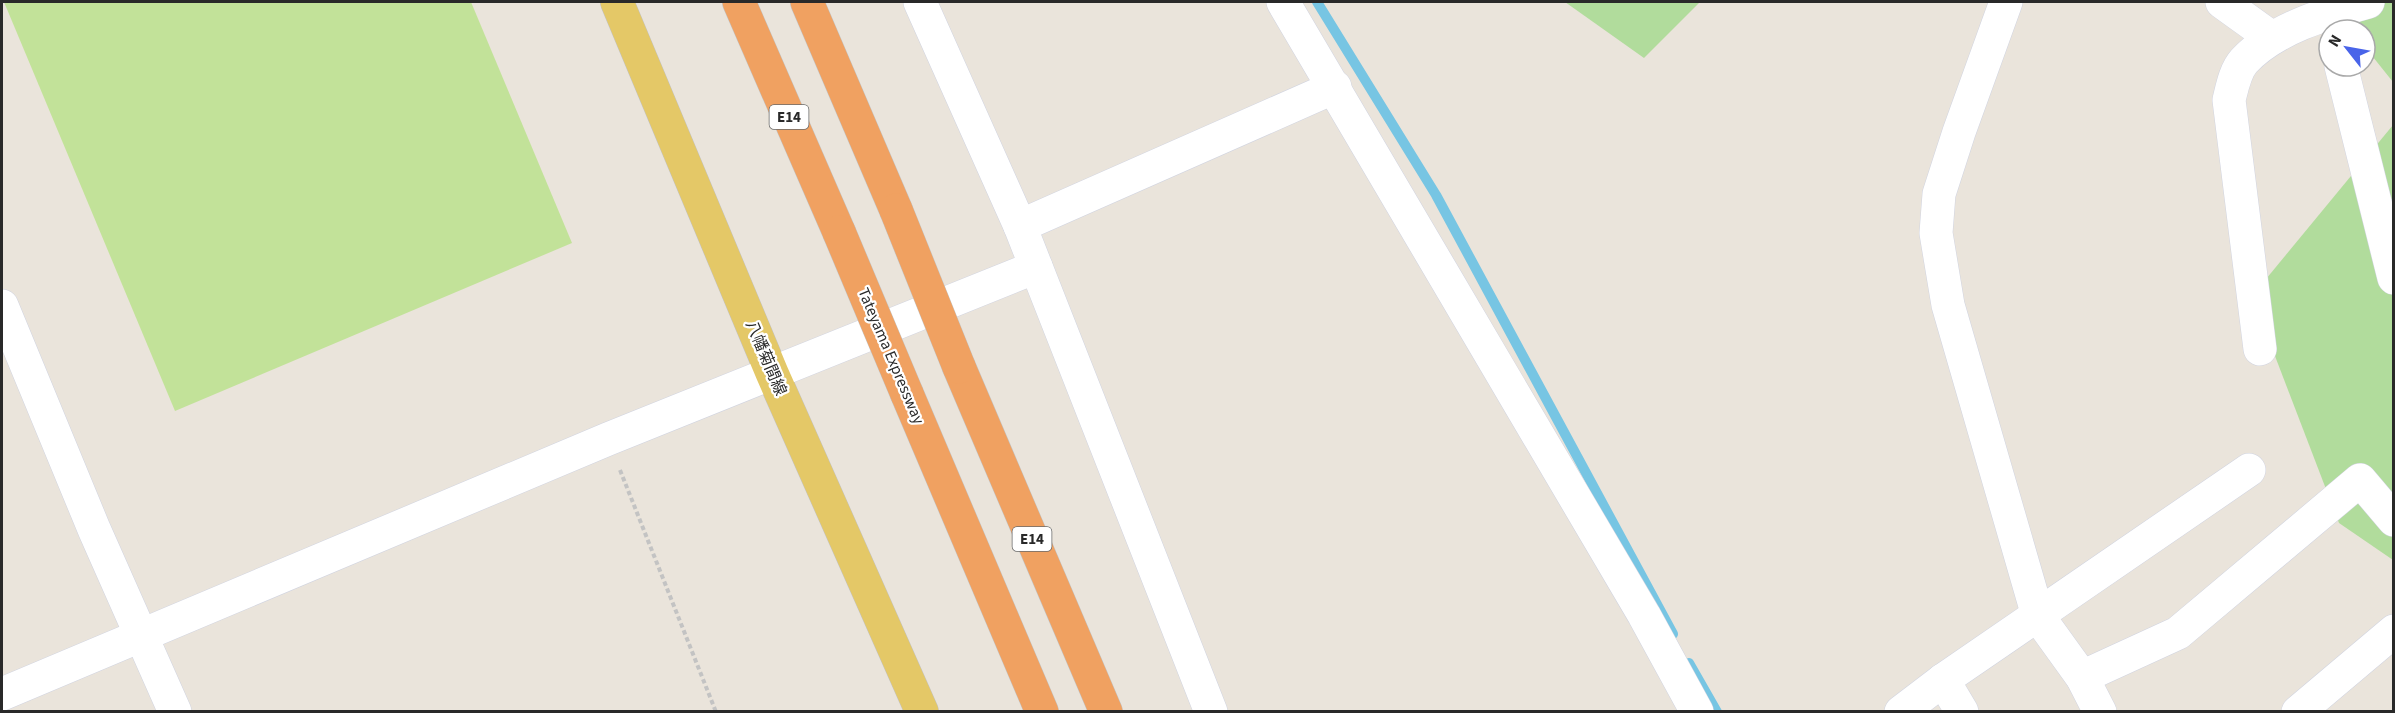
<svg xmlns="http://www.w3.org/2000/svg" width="2395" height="713" font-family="'Source Sans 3','Noto Sans JP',sans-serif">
<rect width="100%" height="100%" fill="#eae4db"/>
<g fill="#b1dc9c">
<polygon points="1565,2 1700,2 1644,58"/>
<polygon points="2327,2 2393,2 2393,82 2365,47 2365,30 2351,30"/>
<polygon points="2393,125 2393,560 2339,523 2252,296"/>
</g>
<polygon fill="#c2e299" points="4,2 471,2 572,243 175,411"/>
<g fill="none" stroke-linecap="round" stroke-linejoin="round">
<g stroke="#77c5e3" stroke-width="10">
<polyline points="1317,2 1436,195 1673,634"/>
<polyline points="1689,663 1717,712"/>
</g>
<defs>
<g id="minor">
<polyline points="920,2 1020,226 1211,712"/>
<polyline points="1283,2 1644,615 1697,712"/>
<polyline points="2006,2 1959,132 1939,194 1936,233 1948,305 2038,616 2082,677 2100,712"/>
<polyline points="2222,2 2272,38"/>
<polyline points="2341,66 2394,278"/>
<polyline points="1020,226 1335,87"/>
<polyline points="2,306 94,529 175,712"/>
<path d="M2260,349L2229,100C2232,88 2235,71 2244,61C2275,28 2325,14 2368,2"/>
<polyline points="2082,677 2178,633 2360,480 2394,520"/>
<polyline points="1943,680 1962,712"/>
<polyline points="2,694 608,439 1036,267"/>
<polyline points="1901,712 1943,680 2249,470"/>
<polyline points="2298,712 2394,631"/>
</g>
<polyline id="major" points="617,2 772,373 922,712"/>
<g id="highway">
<polyline points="739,2 839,232"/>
<polyline points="807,2 896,210"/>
<polyline points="959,367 1106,712"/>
<polyline points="907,394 1042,712"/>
</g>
</defs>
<use href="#minor" stroke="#d1d4e0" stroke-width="34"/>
<use href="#major" stroke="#c3c3c3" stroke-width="34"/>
<use href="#highway" stroke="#c3c3c3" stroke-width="34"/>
<polyline stroke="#c3c3c3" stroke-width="4" stroke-dasharray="4.5 3" stroke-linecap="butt" points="620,470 716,712"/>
<use href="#minor" stroke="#fff" stroke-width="33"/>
<use href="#major" stroke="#e4c867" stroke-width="33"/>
<use href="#highway" stroke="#f0a161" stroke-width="33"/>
<defs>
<g id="highway-bridge">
<polyline points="896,210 959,367"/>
<polyline points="839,232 907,394"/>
</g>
</defs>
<use href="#highway-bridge" stroke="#c3c3c3" stroke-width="34" stroke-linecap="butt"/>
<use href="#highway-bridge" stroke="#f0a161" stroke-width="33"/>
</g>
<g text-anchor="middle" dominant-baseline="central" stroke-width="4.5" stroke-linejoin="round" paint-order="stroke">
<g fill="#fff" stroke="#696969" stroke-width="1.5">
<rect x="769.5" y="105" width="39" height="24" rx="4.5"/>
<rect x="1012.5" y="527" width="39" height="24" rx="4.5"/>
</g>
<g font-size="15" font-weight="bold" fill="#292929">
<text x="789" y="117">E14</text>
<text x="1032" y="539">E14</text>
</g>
<g font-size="16" fill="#292929" stroke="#fff">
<text transform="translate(891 356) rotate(67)">Tateyama Expressway</text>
<text transform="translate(766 358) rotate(67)">八幡菊間線</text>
</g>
</g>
<rect width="2395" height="713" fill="none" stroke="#292929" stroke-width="6"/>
<g transform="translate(2347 48) rotate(301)"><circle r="28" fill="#ffffff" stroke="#a9a9a9" stroke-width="1.5"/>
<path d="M0-4.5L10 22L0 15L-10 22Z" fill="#4964e9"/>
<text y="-9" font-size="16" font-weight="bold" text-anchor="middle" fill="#292929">N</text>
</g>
</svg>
